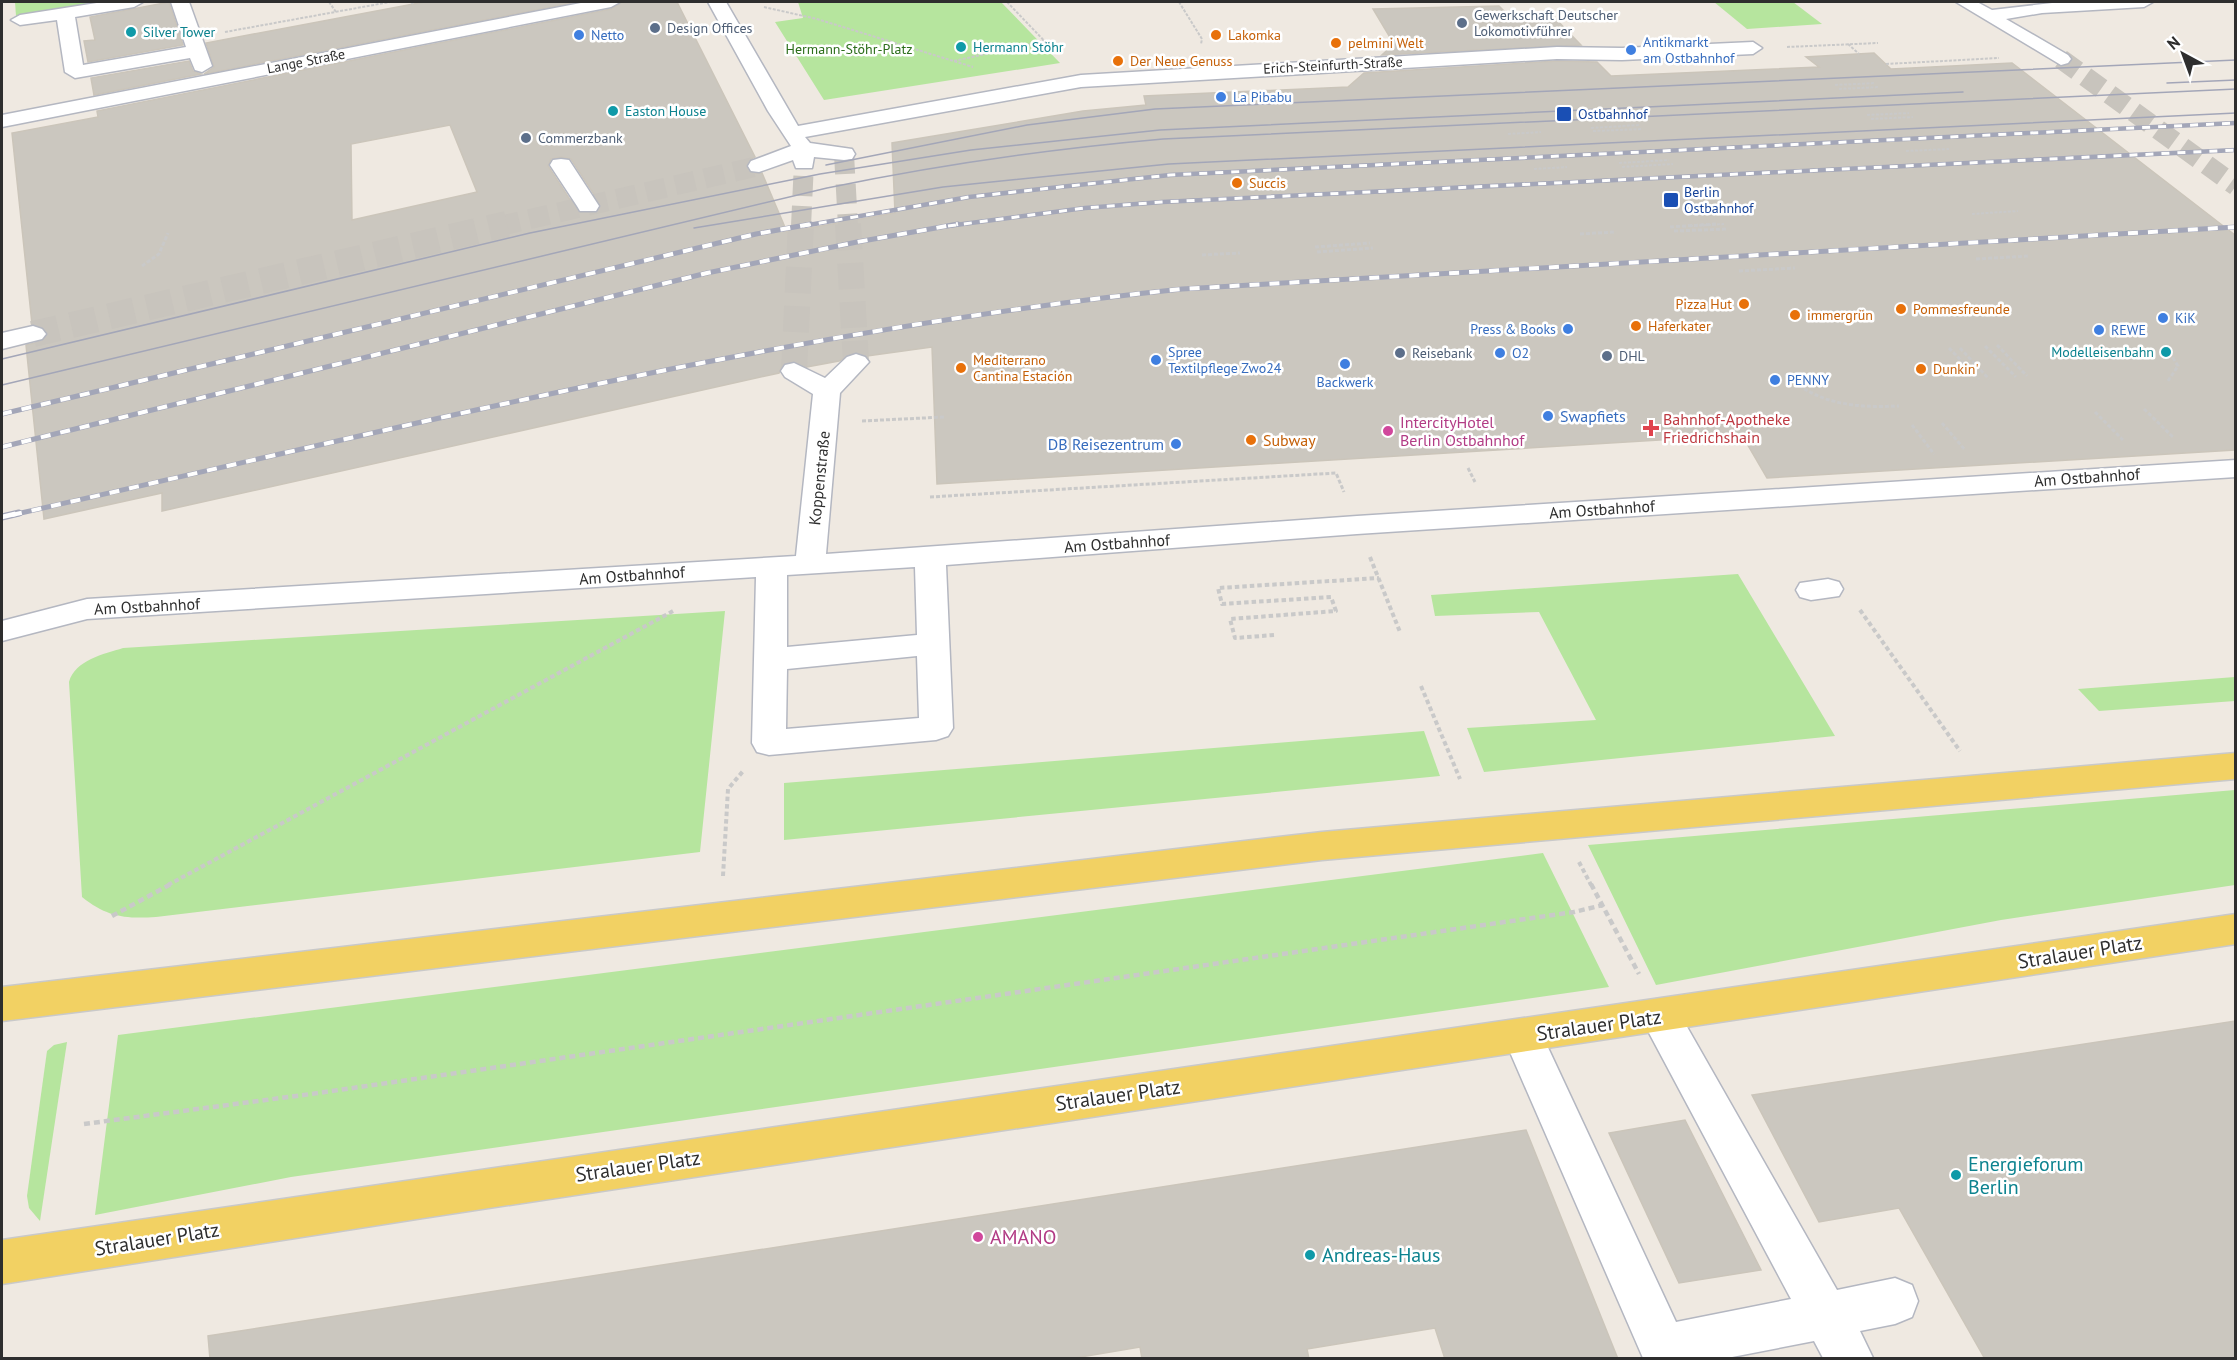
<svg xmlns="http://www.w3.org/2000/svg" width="2237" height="1360" font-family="'PT Sans',sans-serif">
<rect width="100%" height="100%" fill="#efe9e1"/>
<g fill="#b6e59e">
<polygon points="15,2 109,2 16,16"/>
<polygon points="798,2 1001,2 1060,63 824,100 775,22 803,18"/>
<polygon points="1714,2 1793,2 1822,24 1747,29"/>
<polygon points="1738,574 1835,736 1484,772 1467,728 1596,720 1539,612 1435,616 1431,595"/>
<path d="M725,611L700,852L156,917C125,919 107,917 82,897L69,682C75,660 104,654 123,648Z"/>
<polygon points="2235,677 2235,701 2099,711 2078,689"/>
<polygon points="1424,731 1440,776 784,840 784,783"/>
<polygon points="2235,790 2235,885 2001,920 1656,985 1588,845"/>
<polygon points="1543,853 1609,987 291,1177 95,1215 118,1035"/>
<polygon points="67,1042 40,1221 29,1208 27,1196 47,1051 54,1045"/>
</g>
<g fill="#cbc7bf" stroke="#cbc5ba" stroke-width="1.5" fill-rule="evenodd">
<polygon points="169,2 183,45 88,62 84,41 95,40 90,17"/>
<polygon points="424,2 577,2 204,74 214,67 206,43"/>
<path d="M622,2H677L755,157L749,160L746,167L751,173H762L787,232L895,213L892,143L1083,111L1146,105L1144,96L1348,87L1364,73L1557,61L1597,62L1611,76L1819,67L1806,57L1874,53L1891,69L2012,63L2235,235V450L1767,478L1742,435L937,484L932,347L867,356L855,352L839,361L807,367L794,361L783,364L779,373L162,511V493L44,519L26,345L43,341L48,334L43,327L32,324L12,133L98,117L97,111L611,9ZM450,125L477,192L352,220L351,144ZM561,157L571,159L601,205L598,212H578L548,166L551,159Z"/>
<polygon points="1499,6 1510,17 1551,14 1581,45 1382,55 1394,44 1373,9"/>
<polygon points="189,61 193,71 201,74 94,95 91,78"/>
<polygon points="2235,1021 2235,1359 1985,1359 1899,1208 1819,1222 1752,1095"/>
<polygon points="1685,1120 1761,1270 1679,1283 1609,1133"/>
<polygon points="1526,1130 1618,1359 1445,1359 1435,1328 1307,1349 1309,1359 1142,1359 1140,1347 1069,1359 210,1359 208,1336"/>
</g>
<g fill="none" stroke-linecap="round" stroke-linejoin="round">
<g stroke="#c8c4bd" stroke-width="20" stroke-dasharray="20 10" stroke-linecap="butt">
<polyline points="2061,59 2236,186"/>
<polyline points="844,154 848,226"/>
<polyline points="500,226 759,166"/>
<polyline points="801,226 804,163"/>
</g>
<g stroke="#c8c4bd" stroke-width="26" stroke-dasharray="26 13" stroke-linecap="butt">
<polyline points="848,224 856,362"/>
<polyline points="33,334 507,224"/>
<polyline points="794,371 801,224"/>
</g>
<defs>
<g id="minor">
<polygon points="103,2 143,2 134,7 75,17 83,65 186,47 171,2 189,2 212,66 202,72 195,70 190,58 75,78 65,72 57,20 20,25 11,20 20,15"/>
<polygon points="586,2 620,2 611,7 2,127 2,115"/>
<polygon points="708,2 726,2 798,126 1081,75 1557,47 1622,48 1753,42 1762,48 1753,54 1622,60 1557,59 1081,87 805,137 810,143 852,149 855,154 852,159 844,160 814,157 812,168 796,168 793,160 759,172 751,171 748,166 751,161 791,146 768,111"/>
<polygon points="1956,2 1977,2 1992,10 2061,2 2153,2 2144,7 2042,13 2006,19 2068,55 2071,59 2068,63 2061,65"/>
<polygon points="561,159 569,160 599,206 596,211 580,211 577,206 550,165 553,160"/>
<polygon points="33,326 42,329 46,334 42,339 2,349 2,333"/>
<path d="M856,354L865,357L869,362L840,393L826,554L1357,516L2236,460V477L1357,534L946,565L953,728L948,736L936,740L769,755L757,752L752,743L756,577L87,619L2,641V621L87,599L796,556L813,394L785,377L781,371L785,365L794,363L825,378L847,357ZM915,567L917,635L787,647V575ZM917,656L919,718L786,729L787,669Z"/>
<polygon points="1828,579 1839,582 1843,589 1839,596 1811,600 1800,597 1796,590 1800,583"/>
<polygon points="1660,999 1674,1004 1837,1290 1895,1278 1912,1285 1918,1301 1912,1317 1895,1324 1860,1331 1873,1358 1823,1358 1814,1341 1727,1358 1643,1358 1503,1036 1509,1024 1523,1019 1537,1024 1676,1322 1791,1299 1640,1016 1646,1004"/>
</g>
<g id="major">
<polygon points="2236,753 2236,779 1322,860 2,1021 2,987 1322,832"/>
<polygon points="2236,914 2236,944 423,1218 2,1284 2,1240"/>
</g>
</defs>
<use href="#minor" stroke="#b4b7c1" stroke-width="3"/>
<use href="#major" stroke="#c9c9c9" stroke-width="3"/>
<g stroke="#c9c9c9" stroke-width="2" stroke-dasharray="3 1.5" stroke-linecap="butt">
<polyline points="273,2 323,2"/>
<polyline points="329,2 336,12"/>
<polyline points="411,2 413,4"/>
<polyline points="1007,2 1056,53"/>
<polyline points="1179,2 1202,39 1201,44"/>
<polyline points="764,7 817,19 973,67"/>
<polyline points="225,32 390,2"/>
<polyline points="1848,44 1859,54"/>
<polyline points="1787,47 1878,43"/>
<polyline points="954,61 1044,41"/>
<polyline points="1886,64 1999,58"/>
<polyline points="1835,85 1875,83"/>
<polyline points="1839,89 1879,87"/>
<polyline points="1867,115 1909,113"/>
<polyline points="1871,119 1913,117"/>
<polyline points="1591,128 1639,125"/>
<polyline points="1593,131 1642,129"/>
<polyline points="1508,134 1541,132"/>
<polyline points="1906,151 1949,149"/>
<polyline points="1619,163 1669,160"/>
<polyline points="1622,167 1673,164"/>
<polyline points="1534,169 1567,167"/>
<polyline points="1972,214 2018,211"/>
<polyline points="1690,226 1724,224"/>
</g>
<g stroke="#c9c9c9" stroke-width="3" stroke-dasharray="4 2" stroke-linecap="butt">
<polyline points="1670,227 1717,224"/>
<polyline points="1674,231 1728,229"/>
<polyline points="1580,234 1616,232"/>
<polyline points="1315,247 1370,243"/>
<polyline points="1317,252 1373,248"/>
<polyline points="1202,255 1240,253"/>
<polyline points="1976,259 2029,256"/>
<polyline points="142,266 159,254 168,233"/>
<polyline points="1739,271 1795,268"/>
<polyline points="1997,345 2027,376"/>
<polyline points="1985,346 2016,377"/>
<polyline points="1949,348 1979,379"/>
<polyline points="1960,348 1989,379"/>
<path d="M1785,374C1818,405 1856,408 1899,406"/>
<polyline points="2168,381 2178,366 2170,353"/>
<polyline points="2144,409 2174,438"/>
<polyline points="2095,412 2123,440"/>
<polyline points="862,421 944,417"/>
<polyline points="1942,423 1965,450"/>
<polyline points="1912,425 1934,454"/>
<polyline points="1468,468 1475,482"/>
<polyline points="930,497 1336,473 1344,492"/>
</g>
<g stroke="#c9c9c9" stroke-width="4" stroke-dasharray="4.5 3" stroke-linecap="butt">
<polyline points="1370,557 1400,632"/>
<polyline points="1860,610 1960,751"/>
<polyline points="1274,635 1235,638 1230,619 1336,611 1331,597 1222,604 1218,588 1379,578"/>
<polyline points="1421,686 1460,779"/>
<polyline points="1579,862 1591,885"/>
<polyline points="723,876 728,789 744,770"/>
<polyline points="168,885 675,610"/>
</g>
<g stroke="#c9c9c9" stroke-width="4.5" stroke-dasharray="6 4" stroke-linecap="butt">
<polyline points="1591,884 1639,974"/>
<polyline points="112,916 171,884"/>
<polyline points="84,1124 311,1094 1574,912 1603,905"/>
</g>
<use href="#minor" fill="#fff" fill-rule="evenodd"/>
<use href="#major" fill="#f2d163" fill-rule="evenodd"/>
<g stroke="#a3a6b8" stroke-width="1.5">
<polyline points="2167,83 2236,80"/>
<polyline points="826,165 1027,125 1155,109 2236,60"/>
<polyline points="694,228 943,187 1169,164 2236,113"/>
<polyline points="2,359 530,233 820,174 971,150 1160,130 1963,92"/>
<path d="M2,385L827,188C938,165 1050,149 1163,139L2236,89"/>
</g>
<defs>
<g id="rail-far2">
<polyline points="803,226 969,197 1170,175 2236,123"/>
<polyline points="948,226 1085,208 1162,202 2236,150"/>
</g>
<g id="rail-far1">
<polyline points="2,414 756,234 811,224"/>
<polyline points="2,447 707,273 857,242 958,224"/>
<path d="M12,515C400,428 786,330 1182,289L2236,227"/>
</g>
<polyline id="rail" points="2,517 19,513"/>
</defs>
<use href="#rail-far2" stroke="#a3a6b8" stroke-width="4.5"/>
<use href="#rail-far1" stroke="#a3a6b8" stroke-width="5"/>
<use href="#rail" stroke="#a3a6b8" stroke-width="7"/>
<use href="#rail-far2" stroke="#fff" stroke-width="3" stroke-dasharray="8" stroke-linecap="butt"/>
<use href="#rail-far1" stroke="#fff" stroke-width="4" stroke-dasharray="10" stroke-linecap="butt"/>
<use href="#rail" stroke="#fff" stroke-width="4.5" stroke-dasharray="14" stroke-linecap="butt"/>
</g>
<g fill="#5c6f8a" stroke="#fff" stroke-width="2">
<circle cx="1462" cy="23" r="6"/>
<circle cx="655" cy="28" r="6"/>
<circle cx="526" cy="138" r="6"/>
<circle cx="1400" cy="353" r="6"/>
<circle cx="1607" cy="356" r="6"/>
</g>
<g fill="#0f9aa8" stroke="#fff" stroke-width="2">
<circle cx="131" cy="32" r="6"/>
<circle cx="961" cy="47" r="6"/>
<circle cx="613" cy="111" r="6"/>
<circle cx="2166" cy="352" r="6"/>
<circle cx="1956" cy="1175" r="6"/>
<circle cx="1310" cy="1255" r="6"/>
</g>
<g fill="#3f7fe0" stroke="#fff" stroke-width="2">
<circle cx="579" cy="35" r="6"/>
<circle cx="1631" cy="50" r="6"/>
<circle cx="1221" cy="97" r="6"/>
<circle cx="2163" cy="318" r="6"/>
<circle cx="1568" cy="329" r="6"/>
<circle cx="2099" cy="330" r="6"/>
<circle cx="1500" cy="353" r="6"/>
<circle cx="1156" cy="360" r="6"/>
<circle cx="1345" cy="364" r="6"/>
<circle cx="1775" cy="380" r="6"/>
<circle cx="1548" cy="416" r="6"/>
<circle cx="1176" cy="444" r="6"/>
</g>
<g fill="#e8710a" stroke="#fff" stroke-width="2">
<circle cx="1216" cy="35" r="6"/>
<circle cx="1336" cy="43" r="6"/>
<circle cx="1118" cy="61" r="6"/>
<circle cx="1237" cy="183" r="6"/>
<circle cx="1744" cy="304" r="6"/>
<circle cx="1901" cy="309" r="6"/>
<circle cx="1795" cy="315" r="6"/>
<circle cx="1636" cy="326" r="6"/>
<circle cx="961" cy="368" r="6"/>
<circle cx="1921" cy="369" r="6"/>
<circle cx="1251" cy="440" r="6"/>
</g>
<g fill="#1a4fb4" stroke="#fff" stroke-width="2">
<rect x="1556" y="106" width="16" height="16" rx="3"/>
<rect x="1663" y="192" width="16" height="16" rx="3"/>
</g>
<path fill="#e0444e" stroke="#fff" stroke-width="2" d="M1648 419h6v6h6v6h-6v6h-6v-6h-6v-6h6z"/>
<g fill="#d1479c" stroke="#fff" stroke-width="2">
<circle cx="1388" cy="431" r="6"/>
<circle cx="978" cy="1237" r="6"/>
</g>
<g text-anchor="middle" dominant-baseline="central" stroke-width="5" stroke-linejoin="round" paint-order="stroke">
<g font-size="14" fill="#4e5e75" stroke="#fff" text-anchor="start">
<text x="1474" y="15">Gewerkschaft Deutscher<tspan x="1474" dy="16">Lokomotivführer</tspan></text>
<text x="667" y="28">Design Offices</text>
<text x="538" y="138">Commerzbank</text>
<text x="1412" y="353">Reisebank</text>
<text x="1619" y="356">DHL</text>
</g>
<g font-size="14" fill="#0d838f" stroke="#fff" text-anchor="start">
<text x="143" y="32">Silver Tower</text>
<text x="973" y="47">Hermann Stöhr</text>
<text x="625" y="111">Easton House</text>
<text x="2154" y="352" text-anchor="end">Modelleisenbahn</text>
</g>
<g font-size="14" fill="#366cbe" stroke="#fff" text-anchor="start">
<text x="591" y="35">Netto</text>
<text x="1643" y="42">Antikmarkt<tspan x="1643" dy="16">am Ostbahnhof</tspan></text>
<text x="1233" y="97">La Pibabu</text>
<text x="2175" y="318">KiK</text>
<text x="1556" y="329" text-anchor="end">Press &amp; Books</text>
<text x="2111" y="330">REWE</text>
<text x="1168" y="352">Spree<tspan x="1168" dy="16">Textilpflege Zwo24</tspan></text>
<text x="1512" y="353">O2</text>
<text x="1787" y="380">PENNY</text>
<text x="1345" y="382" text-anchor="middle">Backwerk</text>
</g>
<g font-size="14" fill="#c56008" stroke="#fff" text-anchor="start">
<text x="1228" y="35">Lakomka</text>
<text x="1348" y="43">pelmini Welt</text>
<text x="1130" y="61">Der Neue Genuss</text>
<text x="1249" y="183">Succis</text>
<text x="1732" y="304" text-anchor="end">Pizza Hut</text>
<text x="1913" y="309">Pommesfreunde</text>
<text x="1807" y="315">immergrün</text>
<text x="1648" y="326">Haferkater</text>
<text x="973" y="360">Mediterrano<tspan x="973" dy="16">Cantina Estación</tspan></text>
<text x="1933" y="369">Dunkin'</text>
</g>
<g font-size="14" fill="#2c6e1b" stroke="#fff">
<text x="849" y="49">Hermann-Stöhr-Platz</text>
</g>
<g font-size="14" fill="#2e2e2e" stroke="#fff">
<text transform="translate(306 61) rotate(-11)">Lange Straße</text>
<text transform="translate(1333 65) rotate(-3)">Erich-Steinfurth-Straße</text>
</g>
<g font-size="14" fill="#164399" stroke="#fff" text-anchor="start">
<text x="1578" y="114">Ostbahnhof</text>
<text x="1684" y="192">Berlin<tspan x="1684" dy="16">Ostbahnhof</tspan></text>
</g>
<g font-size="16" fill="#366cbe" stroke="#fff" text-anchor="start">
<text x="1560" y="416">Swapfiets</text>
<text x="1164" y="444" text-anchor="end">DB Reisezentrum</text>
</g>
<g font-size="16" fill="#be3a42" stroke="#fff" text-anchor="start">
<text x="1663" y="419">Bahnhof-Apotheke<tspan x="1663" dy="18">Friedrichshain</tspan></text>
</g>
<g font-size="16" fill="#b23c85" stroke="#fff" text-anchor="start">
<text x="1400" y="422">IntercityHotel<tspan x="1400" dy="18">Berlin Ostbahnhof</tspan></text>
</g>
<g font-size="16" fill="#c56008" stroke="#fff" text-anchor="start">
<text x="1263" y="440">Subway</text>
</g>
<g font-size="16" fill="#2e2e2e" stroke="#fff">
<text transform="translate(2087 477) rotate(-4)">Am Ostbahnhof</text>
<text transform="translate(819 478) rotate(-84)">Koppenstraße</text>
<text transform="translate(1602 509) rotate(-4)">Am Ostbahnhof</text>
<text transform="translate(1117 543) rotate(-4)">Am Ostbahnhof</text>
<text transform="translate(632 575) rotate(-4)">Am Ostbahnhof</text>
<text transform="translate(147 606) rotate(-3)">Am Ostbahnhof</text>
</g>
<g font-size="20" fill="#2e2e2e" stroke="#fff">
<text transform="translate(2080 952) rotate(-9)">Stralauer Platz</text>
<text transform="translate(1599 1025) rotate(-8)">Stralauer Platz</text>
<text transform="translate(1118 1095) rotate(-8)">Stralauer Platz</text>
<text transform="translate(638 1166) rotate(-8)">Stralauer Platz</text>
<text transform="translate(157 1239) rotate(-9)">Stralauer Platz</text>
</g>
<g font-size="20" fill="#0d838f" stroke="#fff" text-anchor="start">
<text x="1968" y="1164">Energieforum<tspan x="1968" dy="23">Berlin</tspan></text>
<text x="1322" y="1255">Andreas-Haus</text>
</g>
<g font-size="20" fill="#b23c85" stroke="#fff" text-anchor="start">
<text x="990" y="1237">AMANO</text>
</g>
</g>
<rect width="2237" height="1360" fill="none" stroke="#2e2e2e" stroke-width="6"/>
<g transform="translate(2183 54) rotate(319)" stroke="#ffffff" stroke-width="4.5" paint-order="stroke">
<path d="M0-4.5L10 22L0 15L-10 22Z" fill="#2e2e2e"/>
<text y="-9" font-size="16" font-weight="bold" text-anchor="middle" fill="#2e2e2e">N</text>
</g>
</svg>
